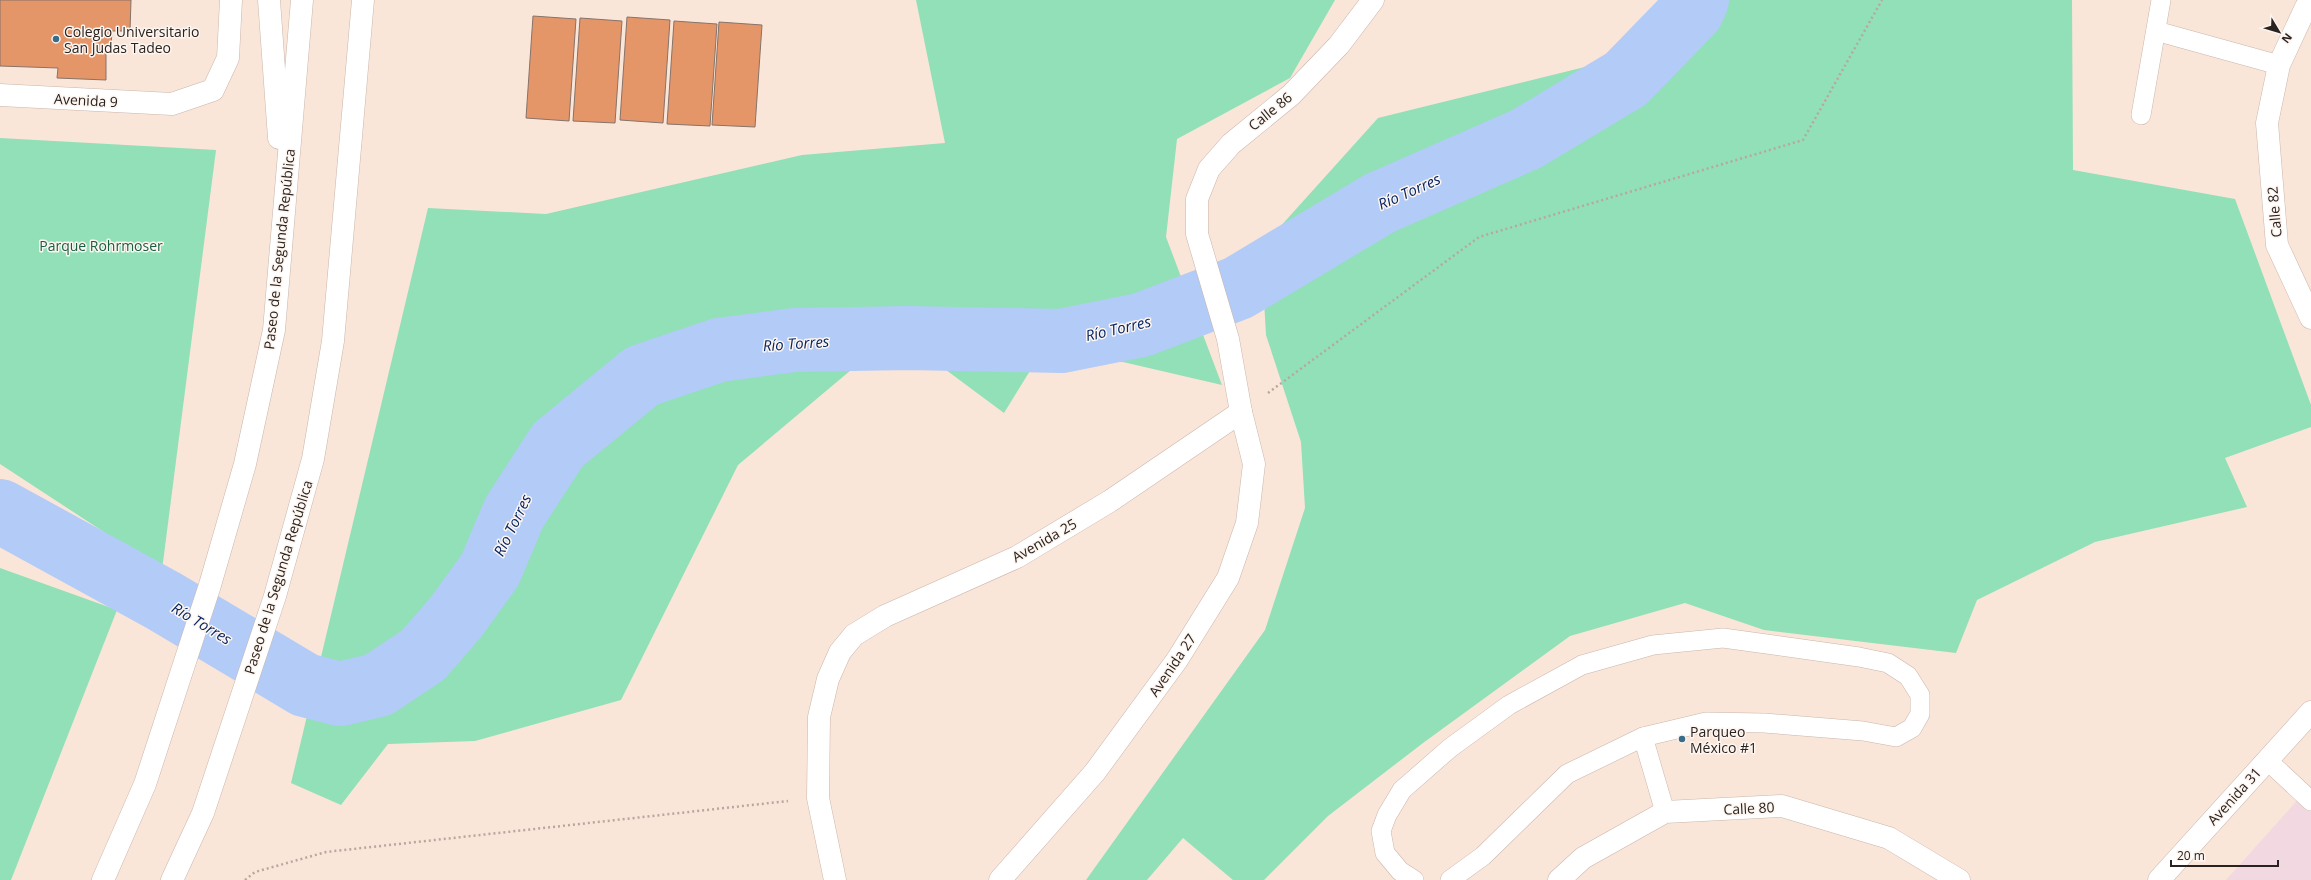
<svg xmlns="http://www.w3.org/2000/svg" width="2311" height="880" font-family="'Open Sans',sans-serif">
<rect width="100%" height="100%" fill="#fae5d9"/>
<polygon fill="#f1d8e1" points="2311,785 2311,880 2226,880"/>
<g fill="#91e0b8">
<polygon points="916,0 1335,0 1290,78 1177,139 1166,237 1222,385 1123,362 1036,361 1004,413 938,364 857,365 738,465 621,700 475,741 388,744 341,805 291,783 428,208 546,214 802,155 945,143"/>
<polygon points="1722,0 2072,0 2073,170 2235,199 2311,405 2311,427 2225,458 2247,507 2095,542 1977,600 1956,653 1764,630 1685,603 1570,636 1423,743 1328,816 1264,880 1233,880 1183,838 1147,880 1086,880 1265,630 1305,508 1301,442 1266,335 1261,248 1378,118 1601,63 1709,22"/>
<polygon points="0,138 216,150 162,570 0,464"/>
<polygon points="0,568 117,610 11,880 0,880"/>
</g>
<g fill="none" stroke-linecap="round" stroke-linejoin="round">
<polyline stroke="#b3cbf7" stroke-width="64" points="0,511 164,601 305,685 340,694 378,685 423,655 456,617 490,570 514,513 558,445 642,376 719,350 794,340 909,338 1061,341 1141,325 1238,288 1380,203 1526,139 1626,79 1692,11 1697,0"/>
</g>
<g fill="#e49669" stroke="#867369">
<polygon points="0,0 131,0 130,31 112,31 111,46 106,46 106,80 57,78 58,68 0,66"/>
<polygon points="533,16 576,19 569,121 526,118"/>
<polygon points="627,17 670,20 663,123 620,120"/>
<polygon points="580,18 622,21 615,123 573,121"/>
<polygon points="674,21 717,24 710,126 667,124"/>
<polygon points="719,22 762,25 755,127 712,125"/>
</g>
<g fill="none" stroke-linecap="round" stroke-linejoin="round">
<defs>
<g id="service">
<polyline points="2156,31 2279,65"/>
<polyline points="2141,115 2161,0"/>
<polyline points="1643,737 1665,812"/>
<polyline points="2267,760 2311,801"/>
<polyline points="1414,880 1400,871 1385,853 1381,831 1387,815 1402,790 1450,748 1509,705 1582,665 1653,645 1723,638 1859,657 1888,663 1908,676 1920,695 1920,714 1912,728 1896,737 1863,731 1764,723 1706,722 1643,737 1567,774 1483,856 1450,880"/>
</g>
<g id="minor">
<polyline points="2311,2 2306,7 2279,65 2267,123 2277,245 2311,318"/>
<polyline points="0,95 172,104 213,90 228,58 231,0"/>
<polyline points="835,880 818,798 819,717 828,679 840,652 854,635 885,616 1017,557 1110,501 1241,412"/>
<polyline points="1559,880 1583,858 1665,812 1782,806 1889,838 1959,880"/>
<polyline points="2159,880 2311,712"/>
</g>
<polyline id="tertiary" points="1000,880 1095,772 1177,660 1228,578 1247,523 1254,464 1241,412 1228,339 1197,234 1197,199 1209,169 1231,144 1291,95 1339,45 1373,0"/>
<g id="trunk">
<polyline points="269,0 279,138"/>
<polyline points="103,880 145,784 210,585 245,464 274,330 302,0"/>
<polyline points="172,880 203,813 275,596 313,459 333,341 363,0"/>
</g>
</defs>
<use href="#service" stroke="#cab6ab" stroke-width="20"/>
<use href="#minor" stroke="#cab6ab" stroke-width="23"/>
<use href="#tertiary" stroke="#cab6ab" stroke-width="23"/>
<use href="#trunk" stroke="#cab6ab" stroke-width="23"/>
<g stroke="#b8a79e" stroke-width="2.5" stroke-dasharray="2 3" stroke-linecap="butt">
<polyline points="1268,393 1479,237 1803,140 1882,0"/>
<polyline points="245,880 255,872 326,852 788,801"/>
</g>
<use href="#service" stroke="#fff" stroke-width="19"/>
<use href="#minor" stroke="#fff" stroke-width="22"/>
<use href="#tertiary" stroke="#fff" stroke-width="22"/>
<use href="#trunk" stroke="#fff" stroke-width="22"/>
</g>
<g fill="#376d88" stroke="#fdf5f0" stroke-width="1.5">
<circle cx="56" cy="39" r="4"/>
<circle cx="1682" cy="739" r="4"/>
</g>
<g text-anchor="middle" dominant-baseline="central" stroke-width="3" stroke-linejoin="round" paint-order="stroke">
<g font-size="14" fill="#2a221e" stroke="#fdf5f0" text-anchor="start">
<text x="64" y="31">Colegio Universitario<tspan x="64" dy="16">San Judas Tadeo</tspan></text>
<text x="1690" y="731">Parqueo<tspan x="1690" dy="16">México #1</tspan></text>
</g>
<g font-size="14" fill="#2a221e" stroke="#fdf5f0">
<text transform="translate(86 100) rotate(3)">Avenida 9</text>
<text transform="translate(1270 111) rotate(-39)">Calle 86</text>
<text transform="translate(2274 212) rotate(-95)">Calle 82</text>
<text transform="translate(279 249) rotate(-84)">Paseo de la Segunda República</text>
<text transform="translate(1044 540) rotate(-30)">Avenida 25</text>
<text transform="translate(278 577) rotate(-73)">Paseo de la Segunda República</text>
<text transform="translate(1172 665) rotate(-56)">Avenida 27</text>
<text transform="translate(2234 796) rotate(-48)">Avenida 31</text>
<text transform="translate(1749 808) rotate(-3)">Calle 80</text>
</g>
<g font-size="14" fill="#175e41" stroke="#fdf5f0">
<text x="101" y="245">Parque Rohrmoser</text>
</g>
<g font-size="15" font-style="italic" fill="#062562" stroke="#fdf5f0">
<text transform="translate(1409 191) rotate(-24)">Río Torres</text>
<text transform="translate(1118 328) rotate(-13)">Río Torres</text>
<text transform="translate(796 343) rotate(-4)">Río Torres</text>
<text transform="translate(512 525) rotate(-64)">Río Torres</text>
<text transform="translate(202 623) rotate(31)">Río Torres</text>
</g>
</g>
<g transform="translate(2279 32) rotate(128)" stroke="#fdf5f0" stroke-width="3" paint-order="stroke">
<path d="M0-3L7 15L0 10L-7 15Z" fill="#2a221e"/>
<text y="-6" font-size="11" font-weight="bold" text-anchor="middle" fill="#2a221e">N</text>
</g>
<path d="M2171 860v6h107v-6" fill="none" stroke="#2a221e" stroke-width="2"/>
<text x="2177" y="860" font-size="12" fill="#2a221e" stroke="#fdf5f0" stroke-width="3" paint-order="stroke">20 m</text>
</svg>
